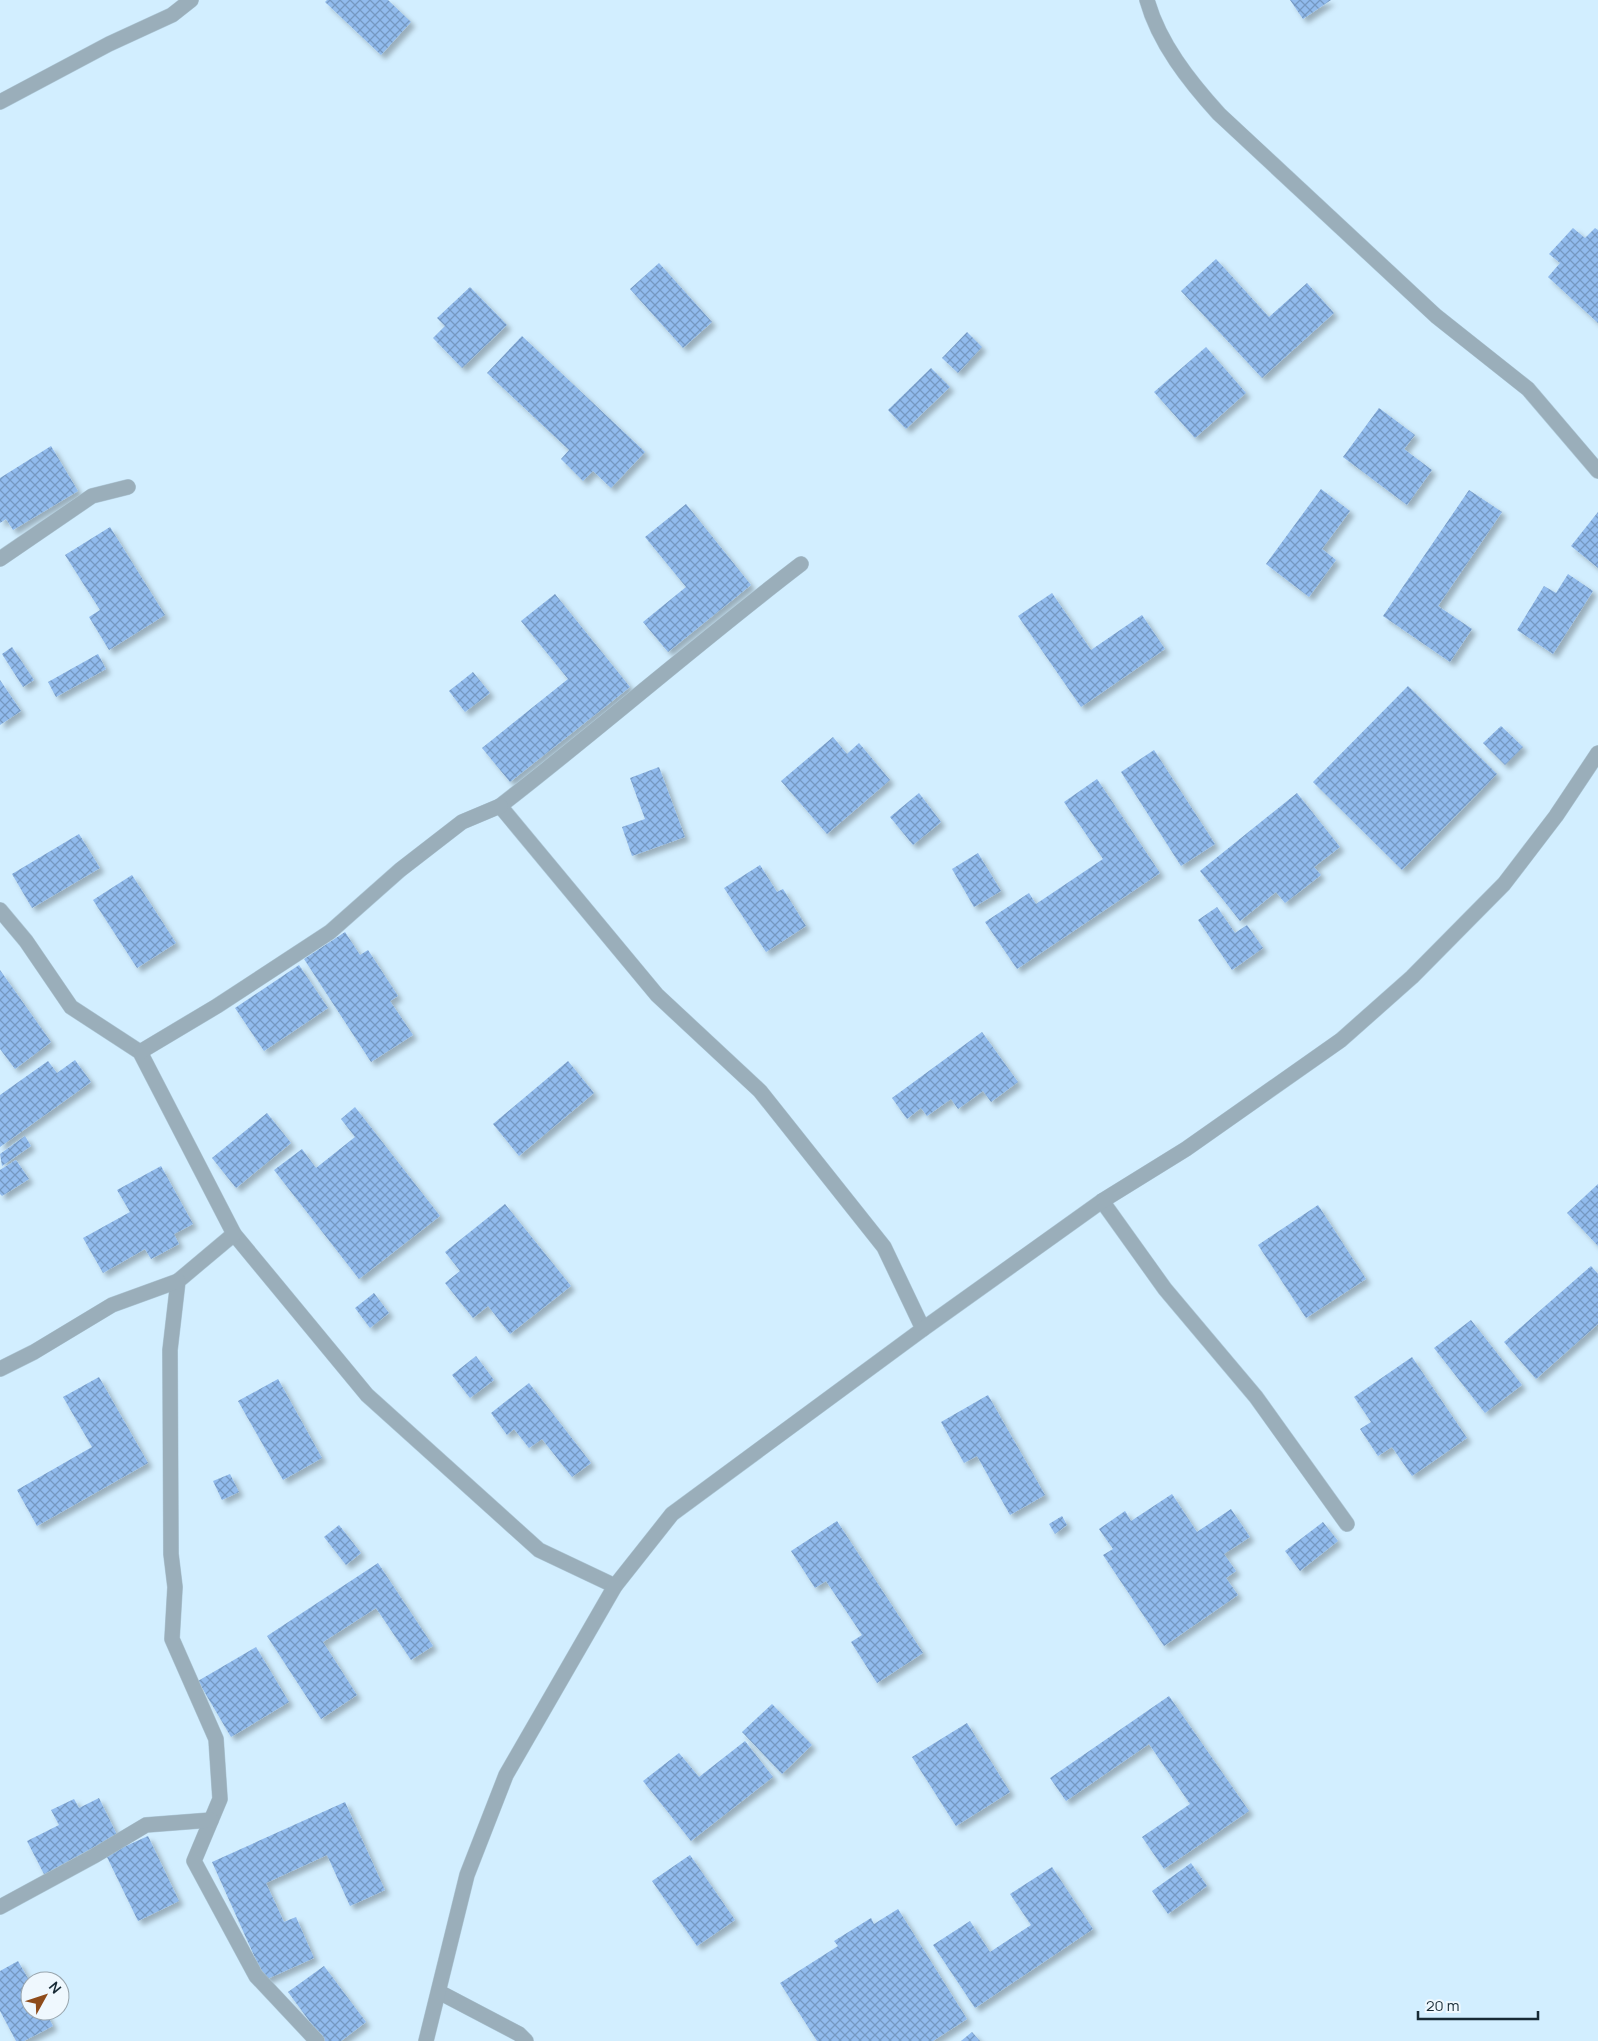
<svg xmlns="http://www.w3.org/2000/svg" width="1598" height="2041" font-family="Manrope,sans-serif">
<defs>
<pattern id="building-cross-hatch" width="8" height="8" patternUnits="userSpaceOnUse" patternTransform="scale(1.25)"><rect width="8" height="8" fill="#91bbed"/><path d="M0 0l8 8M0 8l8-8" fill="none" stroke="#7598c1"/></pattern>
<filter id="shadow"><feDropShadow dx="4.5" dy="4.5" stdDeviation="2.5" flood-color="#0004"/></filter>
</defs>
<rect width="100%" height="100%" fill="#d2eeff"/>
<g fill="url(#building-cross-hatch)" filter="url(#shadow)">
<polygon points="327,0 388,0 411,22 381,55 325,2"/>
<polygon points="1290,0 1331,0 1303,19"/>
<polygon points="1573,228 1585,238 1595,228 1598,230 1598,323 1548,277 1560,263 1549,254"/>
<polygon points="1216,259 1269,317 1307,283 1334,313 1262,378 1181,291"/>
<polygon points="659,263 712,322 683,348 630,289"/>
<polygon points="470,287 507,325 462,368 433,338 445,326 437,318"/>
<polygon points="967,332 982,347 958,373 942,358"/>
<polygon points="522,336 645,452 611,488 593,471 583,481 561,459 569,450 487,373"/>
<polygon points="1206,347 1246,393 1195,438 1154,392"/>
<polygon points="931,368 950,387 906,429 888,410"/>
<polygon points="1379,408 1415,435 1404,449 1432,470 1407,505 1343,457"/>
<polygon points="51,446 78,491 13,530 6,519 0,523 0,478"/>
<polygon points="1321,489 1350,511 1322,549 1336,560 1309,597 1266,564"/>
<polygon points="1469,490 1502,512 1438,606 1472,629 1450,662 1383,616"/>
<polygon points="686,504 751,585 668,652 643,622 686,587 645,537"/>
<polygon points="1598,512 1598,568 1571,546"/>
<polygon points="110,527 165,615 109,650 89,617 100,610 65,555"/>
<polygon points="1568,574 1593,591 1553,654 1517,630 1544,586 1556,593"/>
<polygon points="1052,593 1091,650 1142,615 1165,649 1081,707 1018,616"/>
<polygon points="555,594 630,687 510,782 482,748 568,679 521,621"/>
<polygon points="12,647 34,680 23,687 2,654"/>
<polygon points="98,654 106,669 56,697 48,682"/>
<polygon points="473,672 490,693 465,712 449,691"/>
<polygon points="0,680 21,711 0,725"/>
<polygon points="1408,686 1497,774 1402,870 1313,782"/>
<polygon points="1501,726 1523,747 1505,765 1483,743"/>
<polygon points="833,737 847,754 859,743 890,780 827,834 781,781"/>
<polygon points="1154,750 1215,844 1181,866 1121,772"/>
<polygon points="659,767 685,837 632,856 622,827 645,819 630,778"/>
<polygon points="1097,779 1160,873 1017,969 985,922 1029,893 1036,904 1103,859 1064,802"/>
<polygon points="919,793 941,822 913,845 890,817"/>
<polygon points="1297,793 1340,847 1314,867 1321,875 1285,903 1276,892 1240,921 1200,871"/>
<polygon points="79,834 100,868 32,908 12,874"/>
<polygon points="978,853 1001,891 974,907 952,869"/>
<polygon points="760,865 777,892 783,889 806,926 766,952 724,888"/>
<polygon points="132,875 176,943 137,968 93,900"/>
<polygon points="1217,907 1235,933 1247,925 1263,948 1232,970 1198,920"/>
<polygon points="345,932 360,955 368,950 398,996 390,1001 413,1035 371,1062 304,959"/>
<polygon points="299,965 328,1008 264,1051 235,1008"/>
<polygon points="0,970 51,1042 15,1069 0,1049"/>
<polygon points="982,1032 1018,1082 991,1102 983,1091 958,1109 951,1099 927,1116 921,1108 907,1119 892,1098"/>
<polygon points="75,1060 91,1082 0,1147 0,1095 48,1061 57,1073"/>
<polygon points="568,1061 594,1093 519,1156 493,1124"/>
<polygon points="355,1107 440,1216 359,1279 274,1170 302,1149 316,1168 355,1137 341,1119"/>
<polygon points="267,1113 291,1143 236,1188 212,1158"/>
<polygon points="25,1136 31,1146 2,1166 0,1154"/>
<polygon points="16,1160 29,1179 2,1196 0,1194 0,1170"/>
<polygon points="161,1166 193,1224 174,1234 179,1244 151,1259 145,1249 103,1273 83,1238 130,1212 117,1190"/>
<polygon points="1598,1184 1598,1246 1567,1213"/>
<polygon points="505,1204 571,1286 510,1334 488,1306 473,1318 445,1283 460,1271 445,1252"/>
<polygon points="1318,1205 1366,1279 1306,1318 1258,1245"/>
<polygon points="1591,1266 1598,1274 1598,1324 1536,1379 1504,1342"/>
<polygon points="374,1293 389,1313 370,1328 355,1308"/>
<polygon points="1471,1320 1522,1385 1485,1413 1434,1348"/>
<polygon points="476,1356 494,1380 470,1398 452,1375"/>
<polygon points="1412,1357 1467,1438 1412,1476 1392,1447 1378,1456 1360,1429 1371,1422 1354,1397"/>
<polygon points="99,1377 148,1463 37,1526 17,1490 92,1447 63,1397"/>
<polygon points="278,1379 322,1458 283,1480 238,1401"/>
<polygon points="529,1383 591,1463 572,1477 542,1439 529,1448 514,1429 507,1435 491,1413"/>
<polygon points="988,1395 1045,1495 1010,1515 977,1456 964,1463 941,1422"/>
<polygon points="230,1474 239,1492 222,1500 213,1481"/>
<polygon points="1172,1494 1197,1532 1231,1509 1250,1537 1224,1554 1236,1571 1226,1578 1238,1595 1164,1646 1103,1555 1113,1549 1099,1529 1125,1511 1131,1521"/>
<polygon points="1062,1516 1067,1525 1055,1534 1049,1524"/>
<polygon points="837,1521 923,1653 877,1683 851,1642 862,1635 826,1581 815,1588 791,1551"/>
<polygon points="1323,1522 1338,1541 1300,1571 1285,1551"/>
<polygon points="339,1525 361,1553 346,1565 324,1537"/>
<polygon points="378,1563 433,1646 411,1660 376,1608 323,1642 357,1695 321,1719 267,1636"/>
<polygon points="256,1647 289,1702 231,1737 198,1681"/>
<polygon points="1169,1696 1249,1811 1164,1869 1142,1837 1190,1804 1149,1744 1066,1801 1050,1778"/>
<polygon points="772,1704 812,1745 782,1774 742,1732"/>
<polygon points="967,1723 1010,1792 956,1826 912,1757"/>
<polygon points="745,1741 773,1777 691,1841 643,1781 679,1753 699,1777"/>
<polygon points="99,1798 119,1839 45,1876 27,1841 59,1825 51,1810 74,1799 79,1808"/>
<polygon points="345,1802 385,1890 350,1906 327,1855 266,1883 284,1922 296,1917 314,1958 265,1980 212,1862"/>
<polygon points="148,1836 179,1901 138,1921 106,1855"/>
<polygon points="690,1855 735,1920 697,1946 652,1881"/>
<polygon points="1191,1863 1207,1886 1168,1914 1152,1891"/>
<polygon points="1052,1867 1093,1929 975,2008 933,1945 970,1921 990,1952 1031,1925 1010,1894"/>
<polygon points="898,1909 967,2019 933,2041 817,2041 780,1983 838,1946 834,1941 871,1918 874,1924"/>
<polygon points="18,1961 30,1982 30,2011 45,2011 53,2026 24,2041 16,2041 0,2011 0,1971"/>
<polygon points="324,1966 366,2022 341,2041 324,2041 288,1992"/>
<polygon points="972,2032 980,2041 961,2041"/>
</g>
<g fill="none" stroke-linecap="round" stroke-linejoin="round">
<defs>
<g id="street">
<path d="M1147,0C1159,43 1189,81 1219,114L1436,316L1528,389L1598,471"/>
<polyline points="0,102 109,44 172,15 191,0"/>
<polyline points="0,559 92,496 128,487"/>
<path d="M801,564C699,642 602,727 500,806L657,995L760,1091L884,1247L923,1329"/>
<polyline points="0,910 26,941 71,1007 140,1052 234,1234 367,1395 539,1550 615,1586"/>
<polyline points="140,1052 217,1006 330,932 400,870 462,822 500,806"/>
<polyline points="1102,1201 1165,1289 1256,1397 1347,1524"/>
<polyline points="234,1234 178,1281 170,1350 171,1554 175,1587 172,1639 216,1739 220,1799 194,1861 256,1976 317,2041"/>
<polyline points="0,1369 34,1352 112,1305 178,1281"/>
<polyline points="0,1907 94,1856 146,1825 211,1820"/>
<polyline points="439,1992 519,2034 526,2041"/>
<polyline points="426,2041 467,1875 506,1775 615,1586 672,1514 923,1329 1102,1201 1186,1149 1341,1040 1412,977 1504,884 1556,816 1598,753"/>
</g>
</defs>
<use href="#street" stroke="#b0cbdb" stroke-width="16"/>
<use href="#street" stroke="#9aaeba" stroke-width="15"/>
</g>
<g transform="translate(45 1996) rotate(50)"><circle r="24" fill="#eff8fe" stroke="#99a6ae"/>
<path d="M0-4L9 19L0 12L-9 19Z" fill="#8e4c1b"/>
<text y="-8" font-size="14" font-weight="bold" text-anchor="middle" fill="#172a35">N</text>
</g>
<path d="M1418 2011v8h120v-8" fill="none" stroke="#172a35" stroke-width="2.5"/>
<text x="1426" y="2011" font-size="15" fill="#172a35" stroke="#eff8fe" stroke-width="4" paint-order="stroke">20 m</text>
</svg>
